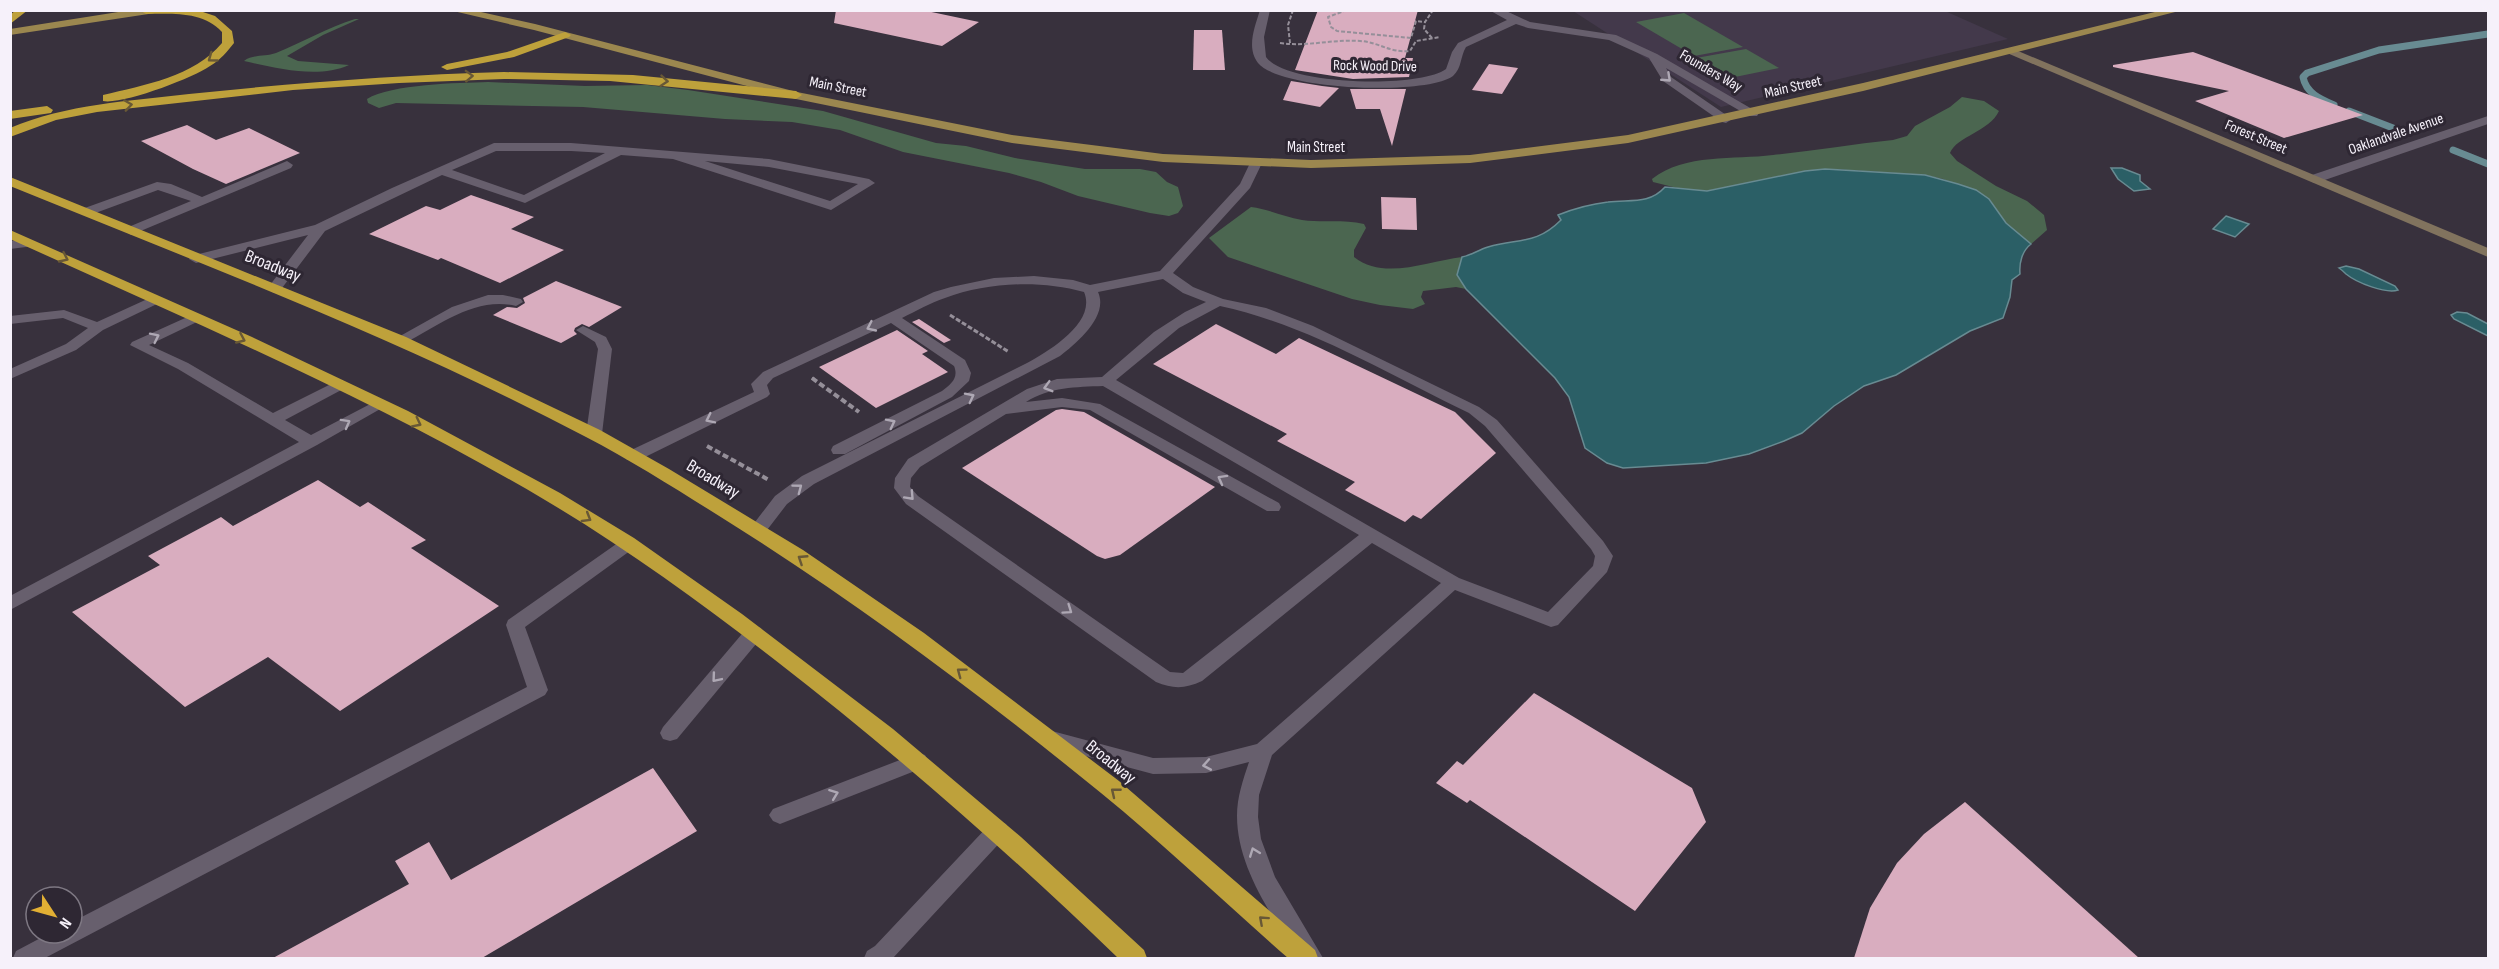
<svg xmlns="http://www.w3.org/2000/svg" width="2499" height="969" font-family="'Sofia Sans Condensed',sans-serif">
<rect width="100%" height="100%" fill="#38313d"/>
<polygon fill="#43394b" points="1573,11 1945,11 2008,39 1721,107"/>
<g fill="#4b6650">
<polygon points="1684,13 1743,47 1694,56 1636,22"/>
<path d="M355,19H359L323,35L287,56L298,61L349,65C318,79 276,68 244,61C253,54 265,57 276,53C303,42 327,28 355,19Z"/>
<polygon points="1746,49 1779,68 1730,78 1696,58"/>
<path d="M488,82L585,86L647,85L688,90L823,111L936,143L966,146L1015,158L1085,169H1140L1156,172L1167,182L1178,187L1183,206L1178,213L1169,216L1150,213L1078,196L1041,182L1009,173L903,152L840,130L792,122L725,119L583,107L396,103L379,108L368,103L367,99C391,84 459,83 488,82Z"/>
<path d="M1962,97L1984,101L1999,111C1989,132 1957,136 1950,153L1957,161L1996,186L2027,201L2044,215L2047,230L2031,244L2006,223L1989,199L1943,179L1925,175L1832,169L1805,171L1707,191L1685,190L1653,182L1652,179C1685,153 1734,160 1773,155C1813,151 1853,144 1893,140L1907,136L1915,126L1950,107Z"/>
<path d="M1251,207C1268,209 1284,217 1302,220C1323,223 1343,219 1364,224L1366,228L1354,250V257C1384,281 1428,261 1462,257L1457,275L1466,289L1456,287L1423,291L1421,297L1425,304L1413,309L1380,305L1352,299L1228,257L1209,238Z"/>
</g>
<g fill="#2b5f66" stroke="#688b92" stroke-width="1.5">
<polygon points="2111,168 2122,168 2140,175 2140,181 2150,189 2134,191 2118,179"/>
<path d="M1825,169L1925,175L1958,184L1976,190L1989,199L2006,223L2031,244C2022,251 2019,263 2020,274L2012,280L2010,297L2003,318L1970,331L1896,375L1864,386L1834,406L1802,433L1784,441L1749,454L1706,463L1623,468L1607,463L1585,448L1569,397L1555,378L1466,289L1457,275L1462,257C1472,255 1478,250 1488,247C1519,238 1536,245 1561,220L1558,215C1573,209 1591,204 1608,202C1629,199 1649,205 1665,187L1707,191L1805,171Z"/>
<polygon points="2226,216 2249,224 2235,237 2213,229"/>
<path d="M2346,266L2359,269L2395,286L2398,290C2386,294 2357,283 2346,274C2344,272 2342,270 2339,268Z"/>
<polygon points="2457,312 2467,313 2488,324 2488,336 2454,319 2451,315"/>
</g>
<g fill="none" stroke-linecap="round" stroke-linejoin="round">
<g stroke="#688b92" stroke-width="7">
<path d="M2334,105C2320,99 2306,93 2303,77L2307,73L2379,50L2488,34"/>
<polyline points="2349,111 2406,133"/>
<polyline points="2453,150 2488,164"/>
</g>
</g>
<g fill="#d9adbf">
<polygon points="836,10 922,10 979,22 942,46 834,23"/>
<polygon points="1318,10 1418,10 1405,58 1413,58 1409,77 1353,79 1295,70"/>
<polygon points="1194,30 1222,30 1225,70 1193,70"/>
<polygon points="2193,52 2269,80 2363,115 2284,138 2195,101 2229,91 2113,67 2113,65"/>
<polygon points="1489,64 1518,68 1502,94 1472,90"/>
<polygon points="1291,81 1322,86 1339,88 1320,107 1283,100"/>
<polygon points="1350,89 1406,89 1392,146 1380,109 1356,109"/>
<polygon points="187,125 216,140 249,128 300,153 226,184 193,169 141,141"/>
<polygon points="471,195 534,217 511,229 564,250 500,283 441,258 438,260 369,234 426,206 440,210"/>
<polygon points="1381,197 1416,198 1417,230 1382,229"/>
<polygon points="556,281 622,307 589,327 582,324 575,328 574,331 577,334 561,343 493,315 507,307 517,308 525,303 523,298"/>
<polygon points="919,319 951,340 944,343 912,322"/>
<polygon points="1216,324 1276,354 1299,338 1455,412 1496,453 1421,519 1413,515 1405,522 1345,490 1355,482 1277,441 1287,434 1153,364"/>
<polygon points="897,330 928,351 922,354 948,372 876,408 819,367"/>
<polygon points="1062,409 1084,412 1215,487 1120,555 1105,559 1097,556 962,468 1056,410"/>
<polygon points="318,480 360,507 368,502 426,540 411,548 499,606 340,711 268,657 185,707 72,612 160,565 148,556 221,517 233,526"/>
<polygon points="1534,693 1692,788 1706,822 1635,911 1470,800 1467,803 1436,783 1457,761 1463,765"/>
<polygon points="653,768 697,831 482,958 273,958 409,884 395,861 429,842 451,880"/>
<polygon points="1965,802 2139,958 1854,958 1870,908 1897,863 1924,834"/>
</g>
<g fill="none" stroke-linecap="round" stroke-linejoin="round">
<g stroke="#958f99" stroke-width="2" stroke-dasharray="4 2" stroke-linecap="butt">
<polyline points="1347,10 1328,17 1331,27 1337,31 1411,38 1416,21 1425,22"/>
<polyline points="1432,38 1424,29 1425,22 1433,10"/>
<path d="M1280,43C1309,47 1331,39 1360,41C1379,42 1389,53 1410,51L1416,41L1440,37"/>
<polyline points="1290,43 1288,25 1293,10"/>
</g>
<g stroke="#958f99" stroke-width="3" stroke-dasharray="5 2" stroke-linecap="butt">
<polyline points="950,315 1009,352"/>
<polyline points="812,378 814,379"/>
</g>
<g stroke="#958f99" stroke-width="4" stroke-dasharray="6 3" stroke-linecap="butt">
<polyline points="812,378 859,412"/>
<polyline points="707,446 769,480"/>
</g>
<g fill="#675f6d" fill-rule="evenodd">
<path d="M494,143H571L769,159L869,179L875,183L831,210L673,159L621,155L525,203L442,175L325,231L279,292L274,293L267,289L308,235L196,263L189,259L191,256L315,225L392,188ZM496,151H571L605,153L524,195L452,170ZM705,161L769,167L858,184L830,201Z"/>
<path d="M1256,159L1262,163L1250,188L1173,273L1193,287L1223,299L1266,308L1313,326L1479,407L1497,420L1603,541L1613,556L1607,572L1558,625L1551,627L1455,590L1272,755L1259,795L1258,817L1261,839L1275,877L1323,958H1299C1273,917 1237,868 1237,816C1237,797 1243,780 1249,762L1206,773L1153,774L1052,747L1045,745L1042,739L1045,733L1052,731L1153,758L1206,757L1257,744L1441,583L1372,543L1202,681C1185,689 1173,689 1156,682L906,504L894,488L895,478L908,459L1027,389L1057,379L1102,377L1154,332L1185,312L1206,302L1183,293L1163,279L1098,292C1109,316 1077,343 1060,356L814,484L787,504L764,534H752L749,530L752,526L775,496L802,476L1027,363C1049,351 1097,322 1084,292C1040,280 988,282 945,298C930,303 916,311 902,318L965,360L971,373L969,381L952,397L845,454H833L831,450L833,446L942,391C951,384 959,378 954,366L891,323L773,378L767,385L770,394L767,397L639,460H627L625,456L627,452L754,392L751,384L763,372L934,292L951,287L994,278L1034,276L1073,280L1090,285L1160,271L1240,184L1250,163ZM1220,306C1308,325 1388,374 1469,413L1485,426L1591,549L1595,556L1593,566L1548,612L1459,578L1116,380L1179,328ZM1103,386L1359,535L1183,673L1170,672L918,496L910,487L911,478L920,467L1006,414L1062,407L1090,410L1267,511H1279L1281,507L1279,503L1100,404L1062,398L1026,402C1050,387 1076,387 1103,386Z"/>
<polygon points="287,161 293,165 291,168 131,235 125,231 126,228 191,201 158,190 90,215 86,216 80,212 82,209 157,182 171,184 202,197"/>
<polygon points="29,239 36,243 34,246 10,249 10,241"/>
<path d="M488,295H503L521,299L523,302L516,306C476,296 439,325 405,343H395L393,340L452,307Z"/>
<polygon points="154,296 159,297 161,300 159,303 103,330 76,350 10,379 10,369 66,344 88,328 63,318 10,324 10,316 64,310 97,322"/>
<polygon points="194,314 199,315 201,318 199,321 149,345 188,363 273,413 335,382 345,382 348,385 345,388 285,420 311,435 376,401 386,401 389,404 317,445 10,610 10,596 299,442 178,369 130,345 132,342"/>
<polygon points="583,326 606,337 612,349 602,434 594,439 586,434 598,349 595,342 576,330"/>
<polygon points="628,538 634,540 637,544 634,548 525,627 548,690 545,695 45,958 13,958 16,951 50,933 72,933 72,922 527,687 506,625 508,620 622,540"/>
<polygon points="754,626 761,628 763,633 761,638 677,739 670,741 663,739 660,733 663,727 747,628"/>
<polygon points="918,753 925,755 928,761 925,767 780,824 773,821 769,815 773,809"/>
<polygon points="998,821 1006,824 1009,830 1006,836 893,958 864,958 867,951 875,946 990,824"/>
</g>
<g fill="#675f6d" fill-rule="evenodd">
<path d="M1260,10H1270L1264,37L1266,57C1286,85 1419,89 1446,69L1452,52L1458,43L1507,20L1489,10H1504L1530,22L1616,35L1657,54L1759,113L1757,116H1749L1666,68L1671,77L1732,119L1726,123L1722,122L1663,81L1649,58L1609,40L1528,28L1516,24L1466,47C1460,57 1462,68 1453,76C1426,96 1280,90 1258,63C1246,47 1255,27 1260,10Z"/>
<polygon points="2488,116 2488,124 2319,182 2314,183 2307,179 2309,176"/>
</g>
<polygon fill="#81735e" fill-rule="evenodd" points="2011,48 2488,248 2488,257 2007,53 2005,51"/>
<g fill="#9b874f" fill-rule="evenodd">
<polygon points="131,10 160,10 155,13 10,35 10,29"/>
<polygon points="449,10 472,10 535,24 797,92 1012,135 1163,154 1311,160 1470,155 1628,135 1863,83 2163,10 2183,10 1863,91 1628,143 1470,163 1311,168 1163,162 1012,143 796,99 534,30"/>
</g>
<g fill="#bea13b" fill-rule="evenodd">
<polygon points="16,10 28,10 10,24 10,15"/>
<path d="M197,10L215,16L232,31L234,43C227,52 220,60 210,66C193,78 122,105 103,101V95C144,85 194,77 222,43V32C203,11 172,14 146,14L141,11Z"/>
<polygon points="565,32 571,35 569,37 514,57 447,70 441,67 447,64 507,52"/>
<path d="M504,72L633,75L796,91L802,95L796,99L610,81L504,79L399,83L293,90L97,112L56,120L10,137V128C67,104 129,101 189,94C294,83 399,75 504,72Z"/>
<polygon points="47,106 53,110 51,113 10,119 10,111"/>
<path d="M10,177L406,337L600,430L669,469L803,550L924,633L1119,781L1315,950L1318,958H1288C1226,904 1166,846 1101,793C978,693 851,598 716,514C673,487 630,460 586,437C400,339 204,265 10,186Z"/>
<path d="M10,230L252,337L408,411L560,493L634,538L742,614L893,729L1021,837L1144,950L1147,958H1118C1009,853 895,753 775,660C701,603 626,548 545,500C374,399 191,321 10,239Z"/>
</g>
</g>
<defs><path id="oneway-chevron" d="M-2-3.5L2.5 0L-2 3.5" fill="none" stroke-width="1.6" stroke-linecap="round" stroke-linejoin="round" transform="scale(1.5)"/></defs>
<g stroke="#685836">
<use href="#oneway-chevron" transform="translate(212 58) rotate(144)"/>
<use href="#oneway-chevron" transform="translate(469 76) rotate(-2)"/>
<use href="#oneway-chevron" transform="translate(664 81) rotate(5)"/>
<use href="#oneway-chevron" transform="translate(128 105) rotate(-8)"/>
<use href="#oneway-chevron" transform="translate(64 258) rotate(25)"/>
<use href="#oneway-chevron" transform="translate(241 339) rotate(24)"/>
<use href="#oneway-chevron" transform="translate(417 423) rotate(27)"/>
<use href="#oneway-chevron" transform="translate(587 518) rotate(31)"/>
<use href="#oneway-chevron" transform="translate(802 559) rotate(-147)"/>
<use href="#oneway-chevron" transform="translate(961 672) rotate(-143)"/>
<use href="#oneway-chevron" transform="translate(1115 792) rotate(-141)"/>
<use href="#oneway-chevron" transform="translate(1263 920) rotate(-138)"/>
</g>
<g stroke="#aea8b4">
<use href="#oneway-chevron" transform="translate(1667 78) rotate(43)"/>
<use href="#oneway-chevron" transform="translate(871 327) rotate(155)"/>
<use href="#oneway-chevron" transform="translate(155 337) rotate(-26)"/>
<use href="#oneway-chevron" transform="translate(1048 387) rotate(164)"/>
<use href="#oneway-chevron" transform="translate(970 397) rotate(-27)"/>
<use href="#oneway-chevron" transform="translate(710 419) rotate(154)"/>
<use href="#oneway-chevron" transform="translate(346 423) rotate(-29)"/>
<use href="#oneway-chevron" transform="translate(891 423) rotate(-27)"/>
<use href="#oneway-chevron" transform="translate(1222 479) rotate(-151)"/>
<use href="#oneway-chevron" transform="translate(798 488) rotate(-37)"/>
<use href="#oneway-chevron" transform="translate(910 496) rotate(47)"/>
<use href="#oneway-chevron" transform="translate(1068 610) rotate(35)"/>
<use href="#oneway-chevron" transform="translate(716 678) rotate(130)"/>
<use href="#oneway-chevron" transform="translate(1207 765) rotate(170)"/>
<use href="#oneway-chevron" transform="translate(834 794) rotate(-21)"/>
<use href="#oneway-chevron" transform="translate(1254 852) rotate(-111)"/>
</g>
<g text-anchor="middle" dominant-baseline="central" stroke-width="6" stroke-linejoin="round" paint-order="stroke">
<g font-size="15" fill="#f6f1fa" stroke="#2e2733">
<text transform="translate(1375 66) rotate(1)">Rock Wood Drive</text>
<text transform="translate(1711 71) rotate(30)">Founders Way</text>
<text transform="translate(838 87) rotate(11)">Main Street</text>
<text transform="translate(1793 87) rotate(-13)">Main Street</text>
<text transform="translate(2396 134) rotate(-19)">Oaklandvale Avenue</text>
<text transform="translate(2256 137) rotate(23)">Forest Street</text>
<text x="1316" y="147">Main Street</text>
</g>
<g font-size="18" fill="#f6f1fa" stroke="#2e2733">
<text transform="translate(273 266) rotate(22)">Broadway</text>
<text transform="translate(713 479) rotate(31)">Broadway</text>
<text transform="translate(1111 762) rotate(39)">Broadway</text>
</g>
</g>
<rect width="2499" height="969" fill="none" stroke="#f6f1fa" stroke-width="24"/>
<g transform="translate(54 915) rotate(126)"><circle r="28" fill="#2e2733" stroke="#7e7883" stroke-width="1.5"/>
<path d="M0-4.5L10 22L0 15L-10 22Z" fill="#e1af34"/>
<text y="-9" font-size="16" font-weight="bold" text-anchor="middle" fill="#f6f1fa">N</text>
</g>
</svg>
